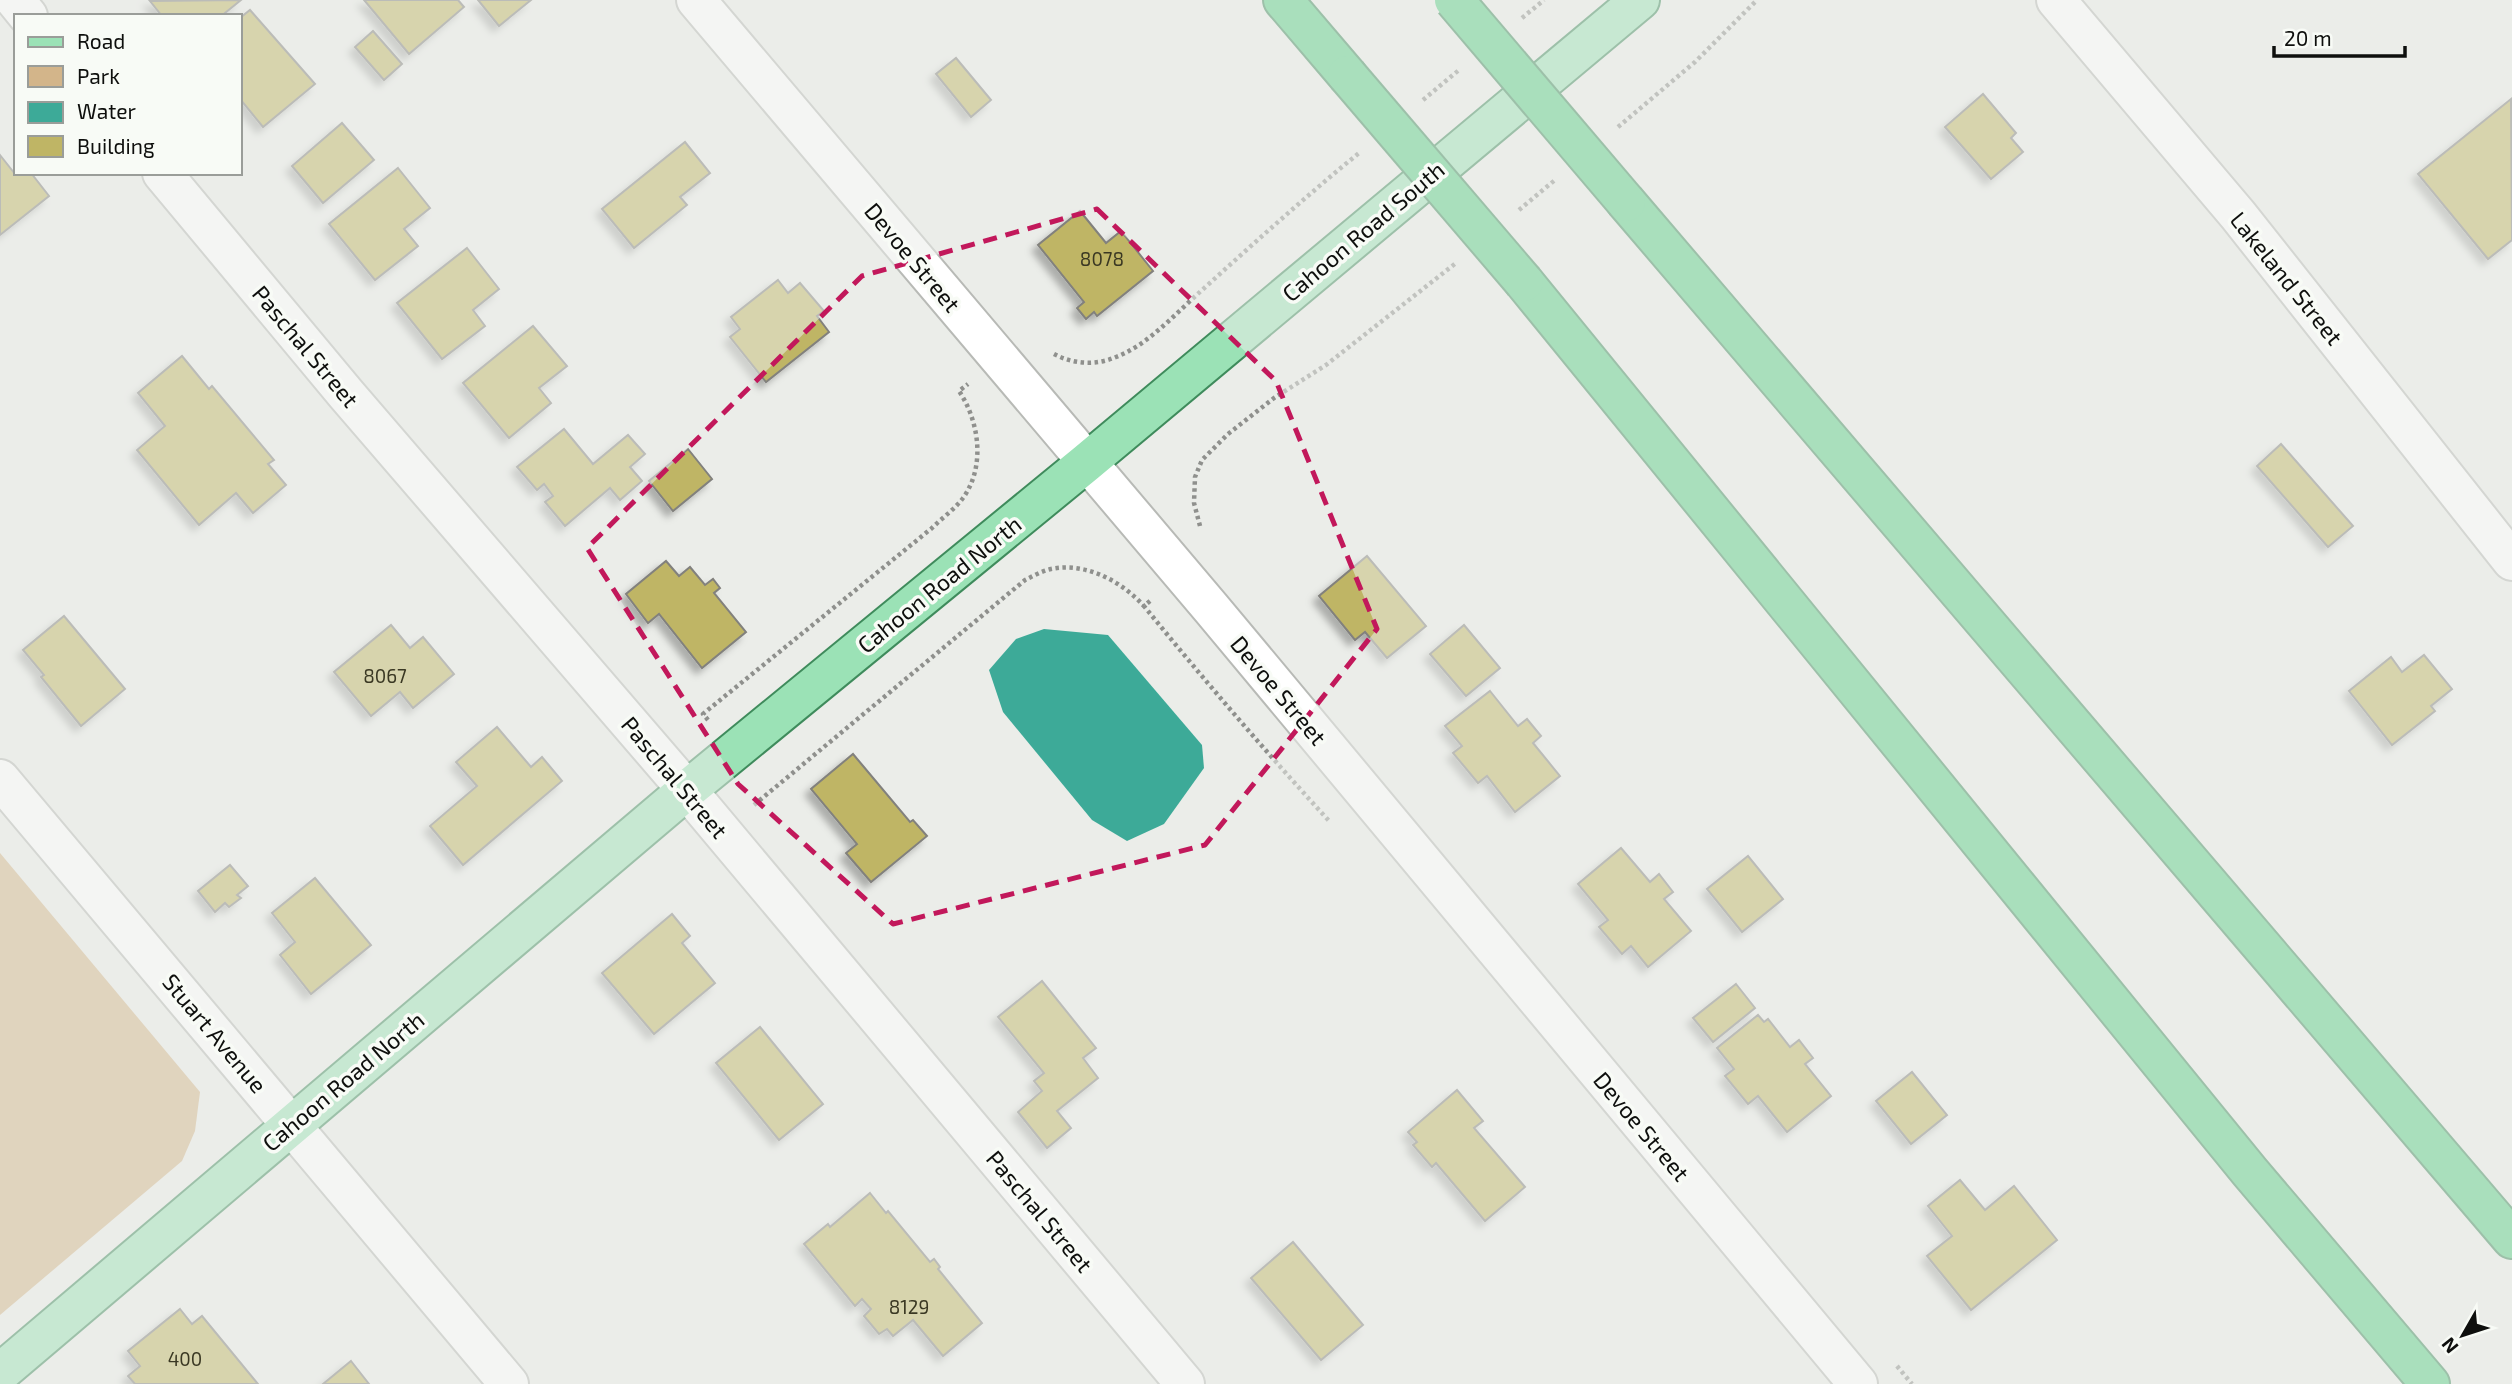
<svg xmlns="http://www.w3.org/2000/svg" width="2512" height="1384" font-family="'Exo 2',sans-serif">
<defs>
<filter id="shadow"><feDropShadow dx="-6" dy="6" stdDeviation="3.5" flood-color="#0004"/></filter>
</defs>
<rect width="100%" height="100%" fill="#ebede9"/>
<polygon fill="#d3b58a" points="0,853 200,1092 195,1131 182,1161 0,1315"/>
<polygon fill="#3daa98" points="1044,629 1108,635 1202,745 1204,768 1164,824 1127,841 1092,820 1003,712 989,670 1016,639"/>
<g fill="#bfb565" stroke="#82817d" stroke-width="2" filter="url(#shadow)">
<polygon points="241,0 225,13 227,16 162,16 150,1"/>
<polygon points="364,0 458,0 464,7 409,54"/>
<polygon points="478,0 531,0 499,26"/>
<polygon points="250,10 315,84 263,127 240,99 240,18"/>
<polygon points="373,31 402,64 384,80 355,47"/>
<polygon points="956,58 991,100 971,117 936,74"/>
<polygon points="1983,94 2016,133 2011,138 2023,152 1991,179 1945,127"/>
<polygon points="2511,99 2512,240 2488,259 2418,174"/>
<polygon points="342,123 374,160 323,203 292,166"/>
<polygon points="685,142 710,173 680,197 687,205 634,248 602,209"/>
<polygon points="0,155 15,174 31,173 49,196 0,235"/>
<polygon points="398,168 430,208 404,229 418,246 375,280 329,224"/>
<polygon points="1080,211 1106,243 1121,231 1153,271 1097,316 1094,312 1086,319 1077,308 1084,302 1038,245"/>
<polygon points="467,248 499,289 473,310 485,326 442,359 397,303"/>
<polygon points="778,280 788,293 800,283 824,311 817,316 829,332 766,382 730,337 740,329 731,317"/>
<polygon points="533,326 567,366 539,388 551,403 509,438 463,383"/>
<polygon points="182,356 209,389 212,386 274,460 268,464 286,485 253,513 236,493 199,525 137,450 165,426 138,393"/>
<polygon points="564,429 593,464 628,435 645,454 630,467 642,481 620,500 610,488 565,526 545,502 553,496 544,484 537,490 517,467"/>
<polygon points="2281,444 2353,526 2328,547 2257,466"/>
<polygon points="688,449 712,479 673,511 649,481"/>
<polygon points="1367,556 1426,626 1387,658 1365,632 1355,640 1319,596"/>
<polygon points="666,561 679,576 690,567 705,585 713,579 720,588 714,593 746,632 702,668 659,614 648,623 626,594"/>
<polygon points="64,616 125,689 81,726 41,677 44,675 23,650"/>
<polygon points="391,625 410,648 423,637 454,674 413,708 400,692 371,716 334,672"/>
<polygon points="1464,625 1500,668 1466,696 1430,654"/>
<polygon points="2424,655 2452,689 2431,706 2435,711 2392,745 2349,691 2391,657 2402,672"/>
<polygon points="1490,691 1518,726 1527,719 1541,736 1533,743 1560,776 1515,812 1487,776 1478,783 1453,753 1462,746 1445,726"/>
<polygon points="497,727 531,767 542,757 562,781 463,865 430,826 477,786 456,762"/>
<polygon points="853,754 910,822 913,820 927,836 871,882 846,853 857,844 811,789"/>
<polygon points="1621,848 1650,882 1659,874 1673,892 1664,899 1691,931 1648,967 1631,946 1622,954 1599,927 1608,920 1578,884"/>
<polygon points="1748,856 1783,899 1742,932 1707,889"/>
<polygon points="230,865 248,886 237,895 241,898 229,907 225,903 215,912 198,891"/>
<polygon points="315,878 371,945 311,994 280,955 295,942 272,913"/>
<polygon points="672,914 690,936 682,943 715,983 654,1034 602,973"/>
<polygon points="1042,981 1096,1048 1083,1058 1098,1078 1057,1111 1071,1128 1047,1148 1018,1112 1042,1091 1034,1081 1044,1073 998,1017"/>
<polygon points="1736,984 1755,1008 1713,1042 1693,1018"/>
<polygon points="1758,1015 1764,1022 1768,1019 1790,1047 1799,1040 1813,1058 1805,1064 1831,1096 1787,1132 1758,1096 1748,1104 1725,1076 1734,1069 1717,1048"/>
<polygon points="760,1027 823,1104 779,1140 716,1063"/>
<polygon points="1912,1072 1947,1115 1911,1144 1876,1101"/>
<polygon points="1457,1090 1483,1121 1474,1128 1525,1187 1485,1221 1436,1163 1432,1167 1413,1145 1417,1142 1408,1132"/>
<polygon points="1960,1180 1985,1210 2014,1186 2057,1240 1971,1310 1927,1256 1952,1236 1928,1206"/>
<polygon points="870,1193 886,1213 888,1211 930,1262 934,1259 940,1267 938,1269 982,1323 943,1356 913,1320 893,1336 887,1329 879,1334 864,1316 871,1309 862,1299 855,1306 804,1244 828,1224 830,1227"/>
<polygon points="1293,1242 1363,1325 1321,1360 1251,1278"/>
<polygon points="180,1309 192,1324 202,1316 258,1384 135,1384 128,1376 140,1366 128,1351"/>
<polygon points="351,1361 369,1384 323,1384"/>
</g>
<g fill="none" stroke-linecap="round" stroke-linejoin="round">
<defs>
<g id="minor">
<polyline points="15,0 28,16"/>
<polyline points="696,0 1211,608 1858,1384"/>
<polyline points="2056,0 2238,215 2512,561"/>
<polyline points="162,173 346,394 687,790 1185,1384"/>
<polyline points="0,779 509,1384"/>
</g>
<polyline id="major" points="0,1373 687,790 1086,463 1640,0"/>
<g id="highway">
<polyline points="1283,0 1347,75"/>
<polyline points="1626,202 2512,1239"/>
<polyline points="1524,282 2250,1172 2430,1384"/>
</g>
</defs>
<use href="#minor" stroke="#b8bab6" stroke-width="42"/>
<use href="#major" stroke="#3f8b5c" stroke-width="42"/>
<use href="#highway" stroke="#3f8b5c" stroke-width="42"/>
<g stroke="#8f908d" stroke-width="4.5" stroke-dasharray="3.5 3.5" stroke-linecap="butt">
<polyline points="1522,18 1544,0"/>
<polyline points="1423,100 1459,70"/>
<polyline points="1618,127 1695,62 1757,0"/>
<polyline points="1519,210 1555,180"/>
<path d="M1054,354C1073,364 1095,366 1116,357C1148,345 1175,314 1201,291C1253,244 1305,197 1359,153"/>
<polyline points="1200,526 1194,503 1195,477 1202,460 1228,434 1274,398 1326,365 1456,263"/>
<path d="M1150,601L1144,606C1204,680 1266,752 1330,822"/>
<path d="M708,720L703,714L714,705L932,528C942,518 955,509 963,498C986,466 979,421 959,391L968,384"/>
<path d="M754,805L1025,580C1033,576 1042,571 1051,569C1086,562 1121,581 1144,606"/>
<polyline points="1897,1366 1912,1384"/>
</g>
<use href="#minor" stroke="#fff" stroke-width="38"/>
<use href="#major" stroke="#9be2b6" stroke-width="38"/>
<use href="#highway" stroke="#59ce86" stroke-width="38"/>
<defs>
<g id="highway-bridge">
<polyline points="1454,0 1626,202"/>
<polyline points="1347,75 1524,282"/>
</g>
</defs>
<use href="#highway-bridge" stroke="#3f8b5c" stroke-width="42" stroke-linecap="butt"/>
<use href="#highway-bridge" stroke="#59ce86" stroke-width="38"/>
</g>
<path d="M0 0H2512V1384H0ZM1097,209L1276,381L1377,629L1205,845L893,924L738,784L587,548L862,276Z" fill="#ebede9" fill-opacity=".55" fill-rule="evenodd"/>
<path fill="none" stroke="#c2185b" stroke-width="5" stroke-dasharray="14 9" stroke-linejoin="round" d="M1097,209L1276,381L1377,629L1205,845L893,924L738,784L587,548L862,276Z"/>
<g text-anchor="middle" dominant-baseline="central" stroke-width="7" stroke-linejoin="round" paint-order="stroke">
<g font-size="19" fill="#3a3823">
<text x="1102" y="258">8078</text>
<text x="385" y="675">8067</text>
<text x="909" y="1306">8129</text>
<text x="185" y="1358">400</text>
</g>
<g font-size="23" fill="#0e0f0d" stroke="#f8fbf6">
<text transform="translate(1363 231) rotate(-40)">Cahoon Road South</text>
<text transform="translate(913 257) rotate(50)">Devoe Street</text>
<text transform="translate(2287 278) rotate(51)">Lakeland Street</text>
<text transform="translate(306 346) rotate(50)">Paschal Street</text>
<text transform="translate(939 584) rotate(-39)">Cahoon Road North</text>
<text transform="translate(1279 690) rotate(50)">Devoe Street</text>
<text transform="translate(675 777) rotate(50)">Paschal Street</text>
<text transform="translate(215 1033) rotate(50)">Stuart Avenue</text>
<text transform="translate(343 1081) rotate(-40)">Cahoon Road North</text>
<text transform="translate(1642 1126) rotate(50)">Devoe Street</text>
<text transform="translate(1040 1211) rotate(50)">Paschal Street</text>
</g>
</g>
<rect x="14" y="14" width="228" height="161" fill="#f8fbf6" stroke="#9a9d99" stroke-width="2"/>
<rect x="28" y="37" width="35" height="10" fill="#9be2b6" stroke="#9a9d99" stroke-width="2"/>
<text x="77" y="49" font-size="21" fill="#0e0f0d">Road</text>
<rect x="28" y="66" width="35" height="21" fill="#d3b58a" stroke="#9a9d99" stroke-width="2"/>
<text x="77" y="84" font-size="21" fill="#0e0f0d">Park</text>
<rect x="28" y="102" width="35" height="21" fill="#3daa98" stroke="#9a9d99" stroke-width="2"/>
<text x="77" y="119" font-size="21" fill="#0e0f0d">Water</text>
<rect x="28" y="136" width="35" height="21" fill="#bfb565" stroke="#9a9d99" stroke-width="2"/>
<text x="77" y="154" font-size="21" fill="#0e0f0d">Building</text>
<g transform="translate(2463 1335) rotate(231)" stroke="#f8fbf6" stroke-width="5" paint-order="stroke">
<path d="M0-5L12 26L0 18L-12 26Z" fill="#0e0f0d"/>
<text y="-10" font-size="19" font-weight="bold" text-anchor="middle" fill="#0e0f0d">N</text>
</g>
<path d="M2274 46v10h131v-10" fill="none" stroke="#0e0f0d" stroke-width="3.5"/>
<text x="2284" y="46" font-size="21" fill="#0e0f0d" stroke="#f8fbf6" stroke-width="5" paint-order="stroke">20 m</text>
</svg>
